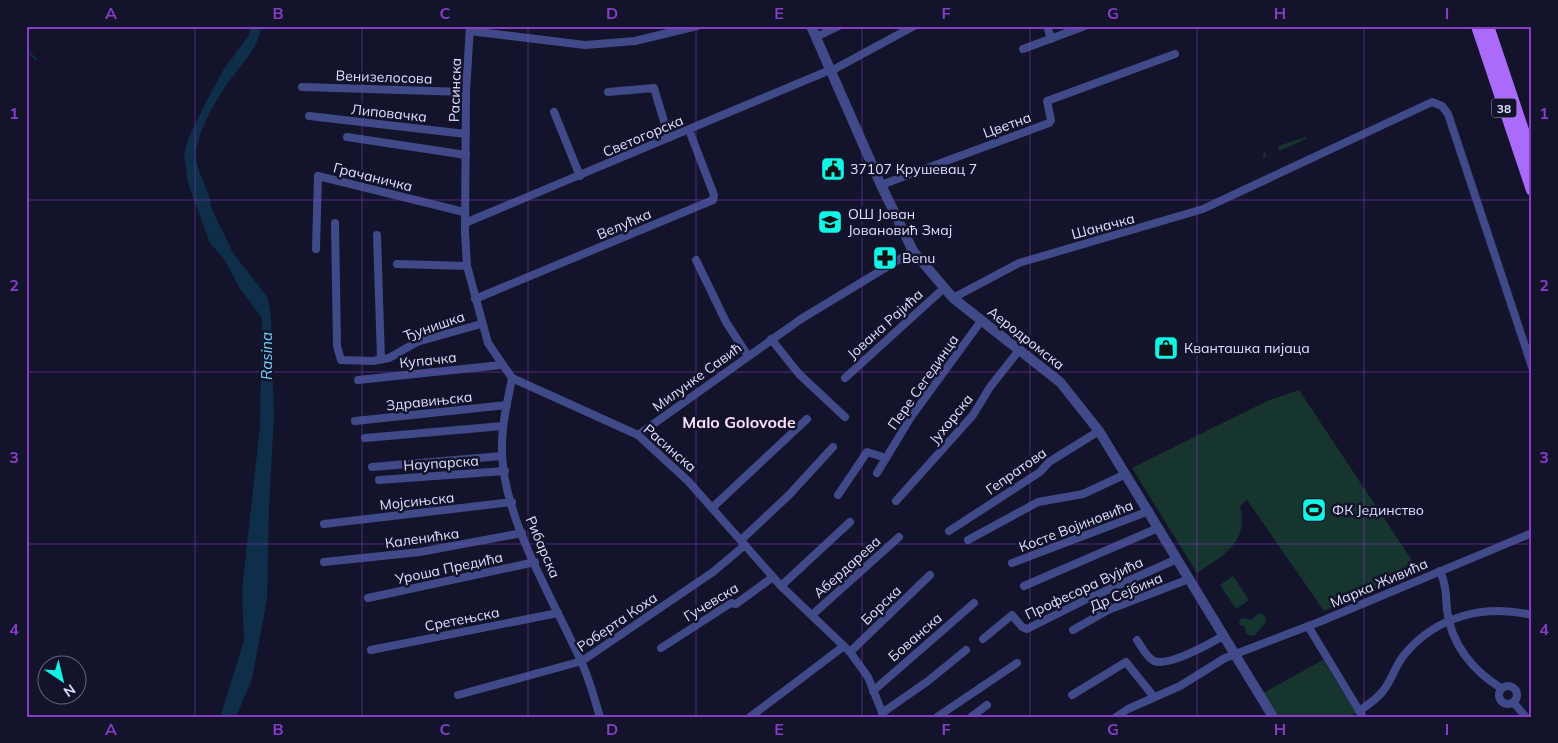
<svg xmlns="http://www.w3.org/2000/svg" width="1558" height="743" font-family="Mulish,sans-serif">
<rect width="100%" height="100%" fill="#13132b"/>
<g fill="#16352f">
<polygon points="1306,137 1306,139 1263,158 1264,151 1266,156 1279,151 1278,146"/>
<path d="M1299,390L1419,571L1324,611L1247,500L1240,506C1249,543 1224,555 1197,573L1132,468L1267,401Z"/>
<polygon points="1233,576 1249,600 1236,609 1220,585"/>
<polygon points="1259,613 1265,616 1266,622 1255,635 1250,636 1246,633 1245,627 1239,624 1240,620 1242,618 1251,620"/>
<polygon points="1323,660 1356,713 1350,717 1273,717 1256,697"/>
</g>
<path fill="#0e2e49" d="M251,26H261C259,48 243,62 231,79C217,97 197,132 196,155C195,171 211,190 211,207L233,253L268,298L271,316L274,416L269,507L267,600L252,679L236,717H220L244,641L242,590L260,426L262,318L240,289L224,259L210,243L188,183L184,154L189,137L206,102L224,69L249,35Z"/>
<g fill="none" stroke-linecap="round" stroke-linejoin="round">
<polyline stroke="#0e2e49" stroke-width="2" points="26,50 36,59"/>
<g stroke="#404a88" stroke-width="8">
<polyline points="470,26 466,92 465,232 467,266 488,343 512,378 638,435 688,481 781,586 850,652 868,677 884,717"/>
<polyline points="1047,26 1051,39"/>
<polyline points="470,31 585,45 635,41 697,26"/>
<polyline points="816,37 839,26"/>
<polyline points="1023,49 1085,26"/>
<polyline points="831,71 914,26"/>
<polyline points="302,87 466,92"/>
<polyline points="608,92 654,88 669,138"/>
<polyline points="554,112 580,176"/>
<polyline points="309,116 466,134"/>
<polyline points="347,137 466,155"/>
<polyline points="881,185 1049,123 1051,120 1047,101 1175,54"/>
<polyline points="335,223 337,346 341,360 373,361 389,358 417,342 481,324"/>
<polyline points="465,223 830,70"/>
<polyline points="377,235 381,359"/>
<polyline points="316,249 318,176 464,212"/>
<polyline points="696,260 726,322 748,356"/>
<polyline points="397,264 467,266"/>
<polyline points="953,298 1019,263 1203,209 1432,102 1442,106 1448,114 1532,367"/>
<polyline points="475,299 713,200 714,195 689,130"/>
<polyline points="771,339 799,374 845,417"/>
<path d="M512,378C507,404 501,427 502,453C504,520 553,599 580,659C589,677 594,698 600,717"/>
<polyline points="845,378 943,289"/>
<polyline points="358,380 501,365"/>
<polyline points="355,421 507,405"/>
<polyline points="638,435 801,319 913,251"/>
<polyline points="365,438 503,426"/>
<polyline points="372,467 502,456"/>
<polyline points="877,473 911,417 981,321"/>
<polyline points="379,480 505,471"/>
<polyline points="838,495 867,452 886,458"/>
<polyline points="896,501 973,415 990,387 1020,349"/>
<polyline points="713,507 807,419"/>
<polyline points="324,524 512,502"/>
<polyline points="949,531 1040,472 1049,462 1099,431"/>
<polyline points="741,540 789,495 833,447"/>
<polyline points="968,540 1038,502 1083,494 1126,474"/>
<polyline points="324,562 420,552 522,533"/>
<polyline points="1012,563 1149,511"/>
<path d="M1440,571C1446,584 1446,596 1447,610C1451,644 1473,671 1501,688"/>
<polyline points="781,586 850,522"/>
<polyline points="1024,586 1158,528"/>
<polyline points="368,598 535,562"/>
<polyline points="812,615 899,537"/>
<polyline points="1308,626 1363,717"/>
<polyline points="1073,630 1108,610 1189,579"/>
<polyline points="983,639 1012,615 1022,627 1027,629 1085,600 1177,559"/>
<path d="M1137,640C1141,646 1147,658 1154,661C1169,667 1209,644 1223,636"/>
<polyline points="661,648 731,603 736,604 773,577"/>
<polyline points="371,650 558,613"/>
<polyline points="850,652 930,575"/>
<circle cx="1508" cy="695" r="9"/>
<polyline points="873,691 974,603"/>
<polyline points="458,695 582,661 713,572 745,545"/>
<polyline points="1072,695 1126,662 1154,697"/>
<polyline points="1513,702 1526,717"/>
<path d="M1359,711C1368,705 1377,699 1383,691C1392,680 1395,666 1404,655C1436,616 1484,604 1532,615"/>
<polyline points="882,713 928,681 966,650"/>
<polyline points="750,717 844,646"/>
<polyline points="937,717 1017,663"/>
<polyline points="971,717 987,705"/>
<polyline points="1116,717 1128,709 1180,686 1225,658 1319,622 1532,533"/>
</g>
<polyline stroke="#404a88" stroke-width="10" points="811,26 881,185 913,251 953,298 1060,382 1099,431 1273,717"/>
<g stroke="#ab6af9" stroke-width="12">
<polyline points="1477,26 1532,190"/>
<polyline points="1488,26 1532,157"/>
</g>
</g>
<path fill="none" stroke="#853ec5" stroke-width="1" stroke-opacity="0.55" d="M195,26V717M362,26V717M528,26V717M696,26V717M862,26V717M1030,26V717M1197,26V717M1364,26V717M26,200H1532M26,372H1532M26,544H1532"/>
<defs>
<symbol id="civic-square" viewBox="-11 -11 22 22"><rect x="-9" y="-9" width="18" height="18" rx="4" fill="#13f5e4" stroke="#13132b"/><path d="M-.6-6.5H3V-4.5H.6V-3L4-1V1h2V6H-6V1h2V-1L-.6-3ZM-1.2 2.5V6h2.4V2.5Z" fill="#111"/></symbol>
<symbol id="school-square" viewBox="-11 -11 22 22"><rect x="-9" y="-9" width="18" height="18" rx="4" fill="#13f5e4" stroke="#13132b"/><path d="M0-5L7-2L0 1L-7-2ZM-4 1L0 2.5L4 1V4Q0 6-4 4Z" fill="#111"/></symbol>
<symbol id="pharmacy-square" viewBox="-11 -11 22 22"><rect x="-9" y="-9" width="18" height="18" rx="4" fill="#13f5e4" stroke="#13132b"/><path d="M-2-6h4v4h4v4h-4v4h-4v-4h-4v-4h4Z" fill="#111"/></symbol>
<symbol id="shop-square" viewBox="-11 -11 22 22"><rect x="-9" y="-9" width="18" height="18" rx="4" fill="#13f5e4" stroke="#13132b"/><path d="M-5-2.5h2.3a2.7 3.5 0 0 1 5.4 0H5L5.5 6h-11ZM-1.5-2.5h3a1.5 2.3 0 0 0-3 0Z" fill="#111"/></symbol>
<symbol id="stadium-square" viewBox="-11 -11 22 22"><rect x="-9" y="-9" width="18" height="18" rx="4" fill="#13f5e4" stroke="#13132b"/><path d="M0-5a6.5 5 0 1 0 0 10a6.5 5 0 1 0 0-10ZM-3.5-1.8h7v3.6h-7Z" fill="#111"/></symbol>
</defs>
<g fill-rule="evenodd">
<use href="#civic-square" x="819" y="155" width="28" height="28"/>
<use href="#school-square" x="816" y="208" width="28" height="28"/>
<use href="#pharmacy-square" x="871" y="244" width="28" height="28"/>
<use href="#shop-square" x="1152" y="334" width="28" height="28"/>
<use href="#stadium-square" x="1300" y="496" width="28" height="28"/>
</g>
<g text-anchor="middle" dominant-baseline="central" stroke-width="5" stroke-linejoin="round" paint-order="stroke">
<rect fill="#13132b" stroke="#a1a2bf" stroke-width="1" x="1491.5" y="98.5" width="25" height="19" rx="4"/>
<g font-size="12" font-weight="bold" fill="#dee0fe">
<text x="1504" y="108">38</text>
</g>
<g font-size="14" fill="#dee0fe" stroke="#13132b">
<text transform="translate(384 77) rotate(2)">Венизелосова</text>
<text transform="translate(455 90) rotate(-88)">Расинска</text>
<text transform="translate(389 113) rotate(6)">Липовачка</text>
<text transform="translate(1007 125) rotate(-20)">Цветна</text>
<text transform="translate(643 136) rotate(-23)">Светогорска</text>
<text transform="translate(373 177) rotate(14)">Грачаничка</text>
<text transform="translate(624 224) rotate(-23)">Велућка</text>
<text transform="translate(1103 226) rotate(-15)">Шаначка</text>
<text transform="translate(885 324) rotate(-42)">Јована Рајића</text>
<text transform="translate(434 326) rotate(-19)">Ђунишка</text>
<text transform="translate(1026 338) rotate(38)">Аеродромска</text>
<text transform="translate(428 360) rotate(-6)">Купачка</text>
<text transform="translate(697 377) rotate(-36)">Милунке Савић</text>
<text transform="translate(923 382) rotate(-55)">Пере Сегединца</text>
<text transform="translate(429 401) rotate(-6)">Здравињска</text>
<text transform="translate(951 419) rotate(-51)">Јухорска</text>
<text transform="translate(670 448) rotate(41)">Расинска</text>
<text transform="translate(441 463) rotate(-4)">Наупарска</text>
<text transform="translate(1016 471) rotate(-35)">Гепратова</text>
<text transform="translate(417 501) rotate(-6)">Мојсињска</text>
<text transform="translate(1076 526) rotate(-21)">Косте Војиновића</text>
<text transform="translate(422 538) rotate(-8)">Каленићка</text>
<text transform="translate(543 547) rotate(67)">Рибарска</text>
<text transform="translate(847 567) rotate(-42)">Абердарева</text>
<text transform="translate(449 568) rotate(-12)">Уроша Предића</text>
<text transform="translate(1379 583) rotate(-23)">Марка Живића</text>
<text transform="translate(1084 588) rotate(-25)">Професора Вујића</text>
<text transform="translate(1126 592) rotate(-23)">Др Сејбина</text>
<text transform="translate(711 602) rotate(-31)">Гучевска</text>
<text transform="translate(881 605) rotate(-44)">Борска</text>
<text transform="translate(462 619) rotate(-11)">Сретењска</text>
<text transform="translate(617 622) rotate(-34)">Роберта Коха</text>
<text transform="translate(915 637) rotate(-41)">Бованска</text>
</g>
<g font-size="14" fill="#dee0fe" stroke="#13132b" text-anchor="start">
<text x="850" y="169">37107 Крушевац 7</text>
<text x="848" y="214">ОШ Јован<tspan x="848" dy="16">Јовановић Змај</tspan></text>
<text x="902" y="258">Benu</text>
<text x="1184" y="348">Кванташка пијаца</text>
<text x="1332" y="510">ФК Јединство</text>
</g>
<g font-size="15" font-style="italic" fill="#71d2f9" stroke="#13132b">
<text transform="translate(266 356) rotate(-90)">Rasina</text>
</g>
<g font-size="16" font-weight="bold" fill="#fee0f8" stroke="#13132b">
<text x="739" y="422">Malo Golovode</text>
</g>
</g>
<rect width="1558" height="743" fill="none" stroke="#13132b" stroke-width="55"/>
<g transform="translate(62 680) rotate(145)"><circle r="24" fill="#13132b" stroke="#64657f"/>
<path d="M0-4L9 19L0 12L-9 19Z" fill="#13f5e4"/>
<text y="-8" font-size="14" font-weight="bold" text-anchor="middle" fill="#dee0fe">N</text>
</g>
<rect x="28" y="28" width="1502" height="688" fill="none" stroke="#853ec5" stroke-width="2"/>
<g font-size="16" text-anchor="middle" font-weight="bold" fill="#853ec5">
<text x="111" y="19">A</text>
<text x="278" y="19">B</text>
<text x="445" y="19">C</text>
<text x="612" y="19">D</text>
<text x="779" y="19">E</text>
<text x="946" y="19">F</text>
<text x="1113" y="19">G</text>
<text x="1280" y="19">H</text>
<text x="1447" y="19">I</text>
<text x="14" y="119">1</text>
<text x="1544" y="119">1</text>
<text x="14" y="291">2</text>
<text x="1544" y="291">2</text>
<text x="14" y="463">3</text>
<text x="1544" y="463">3</text>
<text x="14" y="635">4</text>
<text x="1544" y="635">4</text>
<text x="111" y="735">A</text>
<text x="278" y="735">B</text>
<text x="445" y="735">C</text>
<text x="612" y="735">D</text>
<text x="779" y="735">E</text>
<text x="946" y="735">F</text>
<text x="1113" y="735">G</text>
<text x="1280" y="735">H</text>
<text x="1447" y="735">I</text>
</g>
</svg>
